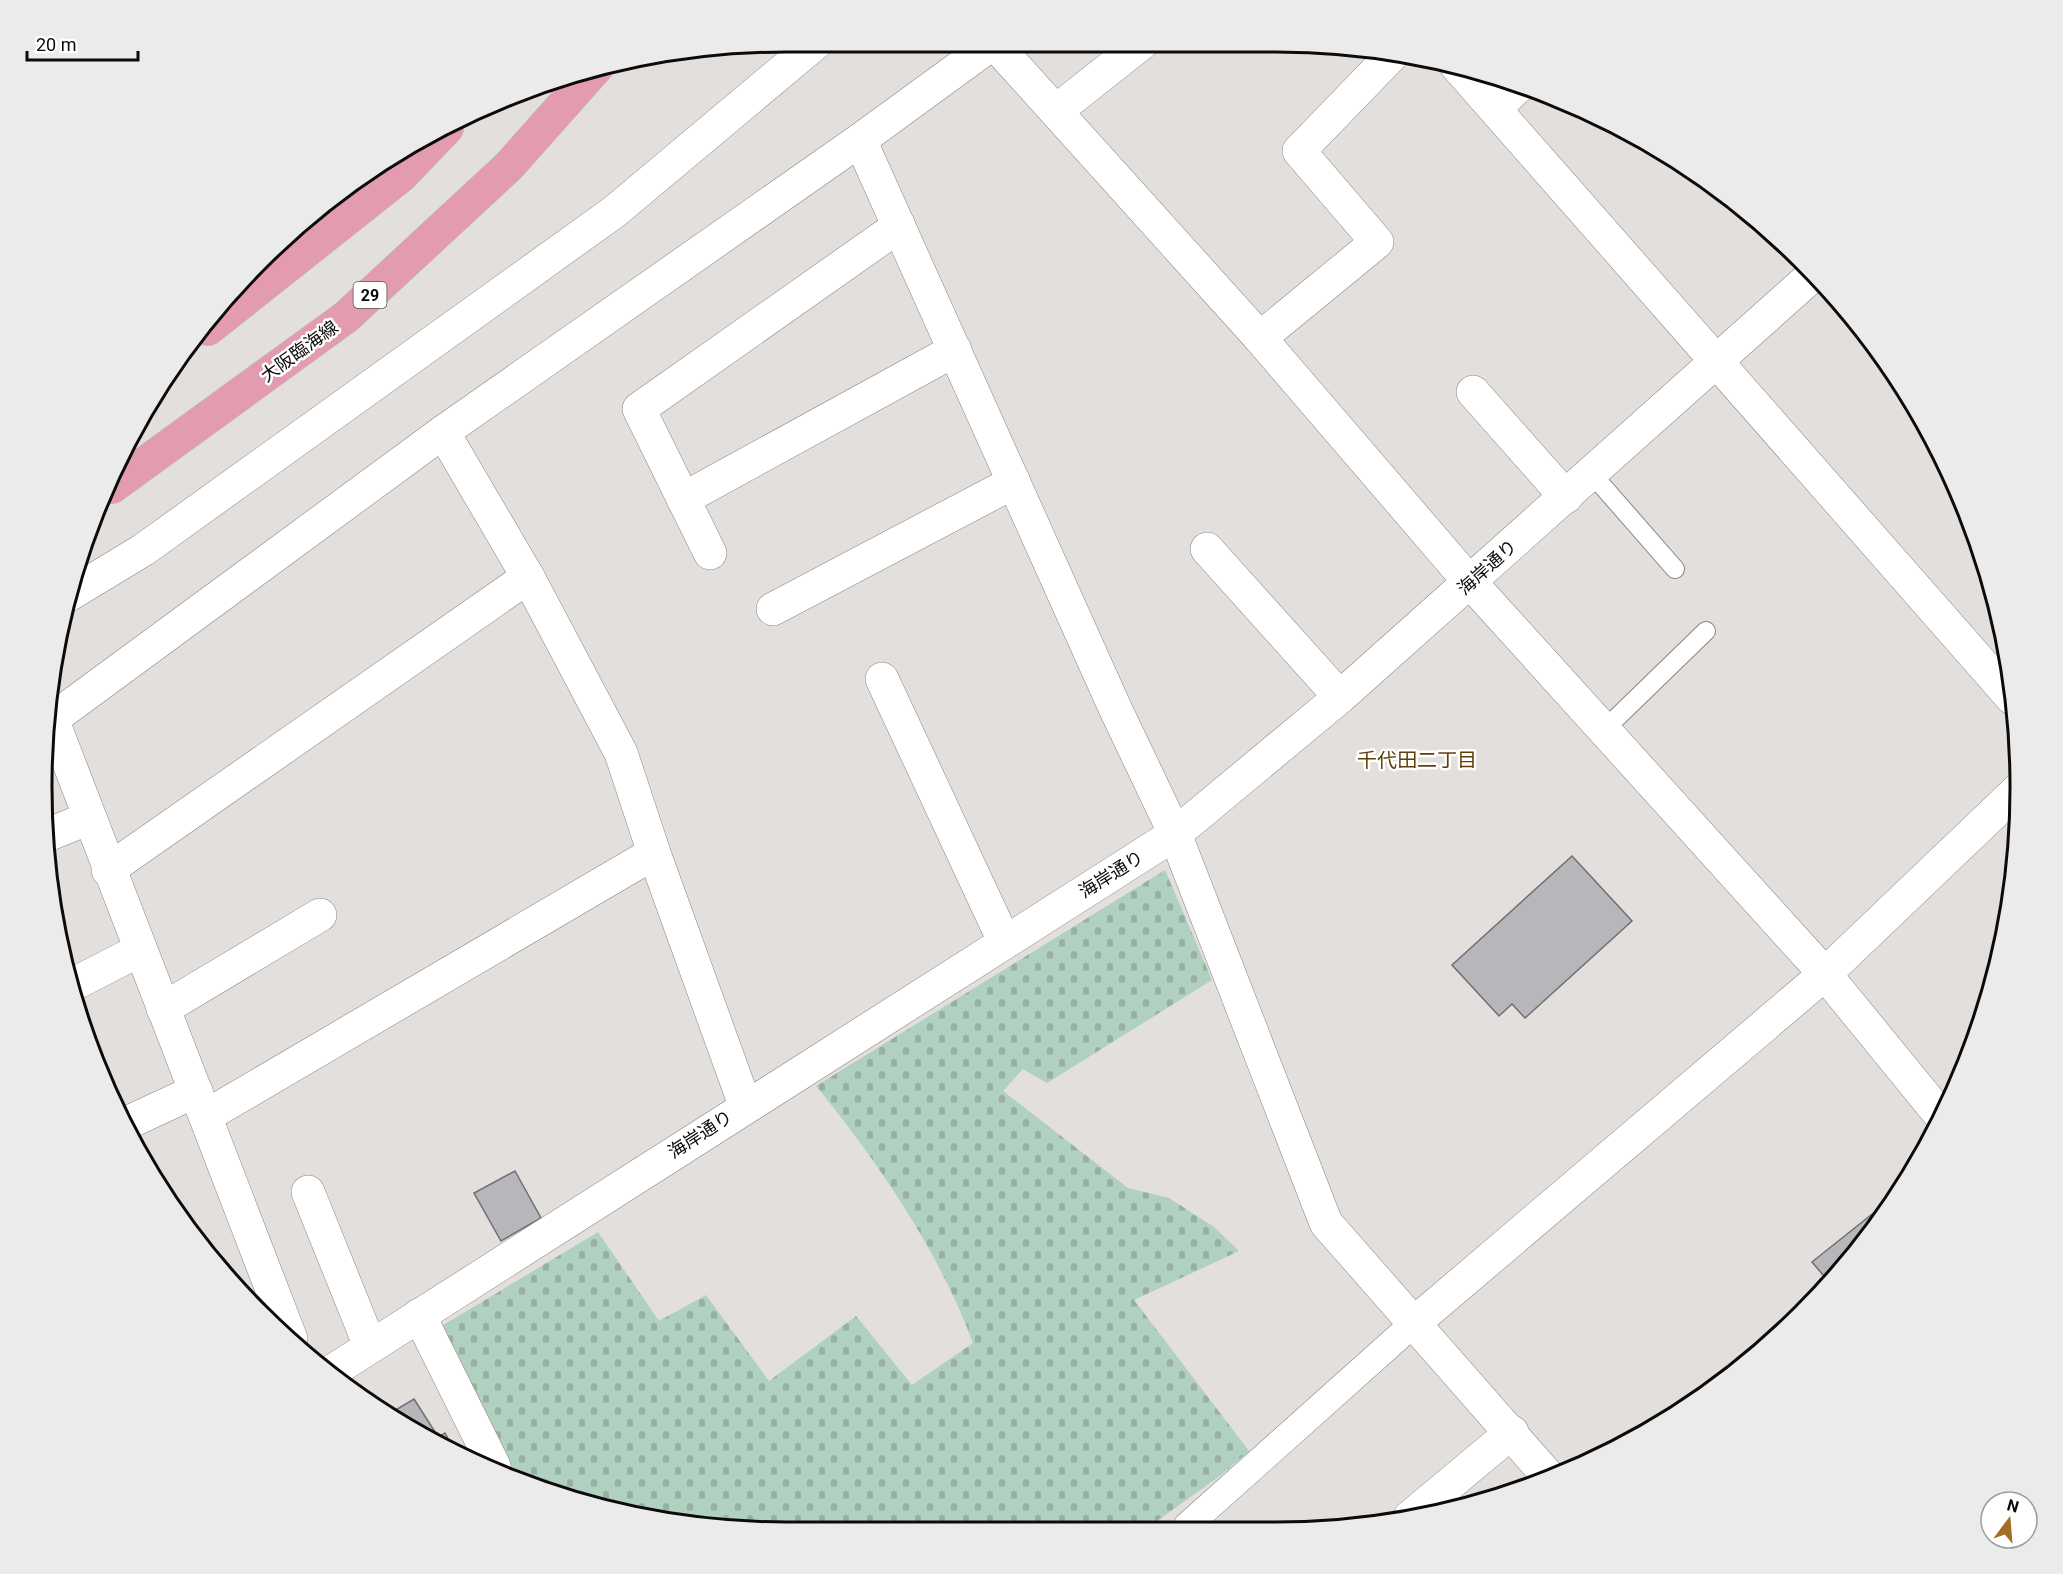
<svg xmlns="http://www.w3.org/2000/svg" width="2063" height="1574" font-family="Roboto,'Noto Sans JP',sans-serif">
<defs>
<pattern id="cemetery-stones" width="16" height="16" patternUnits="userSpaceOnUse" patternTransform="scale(1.5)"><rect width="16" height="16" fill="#b0d0c0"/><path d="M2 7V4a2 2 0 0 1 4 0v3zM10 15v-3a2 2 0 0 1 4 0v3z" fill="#96b1a4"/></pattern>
</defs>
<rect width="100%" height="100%" fill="#e2dfdc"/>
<path fill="url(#cemetery-stones)" d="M1165,870L1212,980L1047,1083L1023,1069L1003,1091L1128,1188L1169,1198L1214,1227L1239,1251L1134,1300L1249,1451L1221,1475L1150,1526H689L547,1492L505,1471L435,1330L598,1232L659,1321L706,1295L769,1381L856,1316L912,1385L973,1343C940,1253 877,1160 816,1086Z"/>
<g fill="#b7b7bb" stroke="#6f6f72" stroke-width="1.5">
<polygon points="1572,856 1632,921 1525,1018 1512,1004 1499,1016 1452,965"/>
<polygon points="515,1171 541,1218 501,1241 474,1193"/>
<polygon points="1886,1203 1890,1208 1829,1282 1812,1262"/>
<polygon points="414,1399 437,1435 434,1437 389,1414"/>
<polygon points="445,1433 452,1446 437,1438"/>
</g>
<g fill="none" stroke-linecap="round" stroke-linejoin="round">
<defs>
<g id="service">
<polyline points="1592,474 1675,569"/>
<polyline points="1605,729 1706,631"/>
</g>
<polyline id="pedestrian" points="1187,1526 1413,1324"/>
<g id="minor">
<polyline points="994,43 1260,338 1461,572 1825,974 1941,1116"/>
<polyline points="1456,65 2012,698"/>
<polyline points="1495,108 1519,86"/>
<polyline points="1056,111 1142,43"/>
<polyline points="860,140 1115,708 1175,834 1326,1223 1548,1476"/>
<polyline points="1260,338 1377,242 1299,151 1392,55"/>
<polyline points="1473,392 1566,497"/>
<polyline points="443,432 528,577 621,753 654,853 745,1105"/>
<polyline points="683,499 955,350"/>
<polyline points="1207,549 1340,697"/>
<polyline points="710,553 639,409 899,226"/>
<polyline points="773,609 1014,482"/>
<polyline points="882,679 998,928"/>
<polyline points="52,719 291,1339"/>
<polyline points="51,720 443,432 860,140 993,43"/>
<polyline points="45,836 89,818"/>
<polyline points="108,870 528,577"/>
<polyline points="72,985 140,950"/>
<polyline points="163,1009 320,915"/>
<polyline points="206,1116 654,853"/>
<polyline points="129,1122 196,1091"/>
<polyline points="308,1192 370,1346"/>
<polyline points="419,1315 494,1466"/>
<polyline points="1413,1324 1825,974 2021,787"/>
<polyline points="1410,1517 1512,1432"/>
</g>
<g id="tertiary">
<polyline points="252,270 304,238"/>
<polyline points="67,596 143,550 614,212 817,42"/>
<polyline points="331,1372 1175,834 1340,697 1814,274"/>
</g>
<g id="primary">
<polyline points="208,329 401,176 447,128"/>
<polyline points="112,487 346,317 509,166 597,67"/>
</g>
</defs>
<use href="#service" stroke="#888683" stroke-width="20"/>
<use href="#pedestrian" stroke="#888683" stroke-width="28"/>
<use href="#minor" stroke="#888683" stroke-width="34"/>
<use href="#tertiary" stroke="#888683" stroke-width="34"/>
<use href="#primary" stroke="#bbbbba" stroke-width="34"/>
<use href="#service" stroke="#fff" stroke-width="18"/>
<use href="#pedestrian" stroke="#fff" stroke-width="27"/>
<use href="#minor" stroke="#fff" stroke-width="33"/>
<use href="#tertiary" stroke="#fff" stroke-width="33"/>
<use href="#primary" stroke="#e39bb0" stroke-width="33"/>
</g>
<g text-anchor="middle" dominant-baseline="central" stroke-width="5" stroke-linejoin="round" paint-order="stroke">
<rect fill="#fff" stroke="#555454" stroke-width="1.5" x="353.5" y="282" width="33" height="26" rx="4.5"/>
<g font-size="16" font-weight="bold" fill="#0c0b0a">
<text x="370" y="295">29</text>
</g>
<g font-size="18" fill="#0c0b0a" stroke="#fff">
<text transform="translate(299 351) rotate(-36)">大阪臨海線</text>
<text transform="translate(1487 567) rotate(-42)">海岸通り</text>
<text transform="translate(1111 874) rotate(-32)">海岸通り</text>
<text transform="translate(700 1134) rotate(-33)">海岸通り</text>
</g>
<g font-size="20" fill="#623f0a" stroke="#fff">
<text x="1417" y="760">千代田二丁目</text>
</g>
</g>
<path d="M0 0H2063V1574H0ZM786 52H1276A734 734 0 0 1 2010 786V788A734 734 0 0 1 1276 1522H786A734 734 0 0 1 52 788V786A734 734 0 0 1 786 52Z" fill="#ecebeb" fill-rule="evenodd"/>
<path fill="none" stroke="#0c0b0a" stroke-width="3" d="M786 52H1276A734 734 0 0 1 2010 786V788A734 734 0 0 1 1276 1522H786A734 734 0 0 1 52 788V786A734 734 0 0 1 786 52Z"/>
<g transform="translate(2009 1520) rotate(16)"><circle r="28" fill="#ffffff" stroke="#9e9d9d" stroke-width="1.5"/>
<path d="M0-4.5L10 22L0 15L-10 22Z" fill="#a26e26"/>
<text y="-9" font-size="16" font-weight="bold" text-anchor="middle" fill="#0c0b0a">N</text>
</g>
<path d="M27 51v9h111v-9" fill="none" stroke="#0c0b0a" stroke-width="3"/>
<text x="36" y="51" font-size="18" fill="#0c0b0a" stroke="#ffffff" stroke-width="4.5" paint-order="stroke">20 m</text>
</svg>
